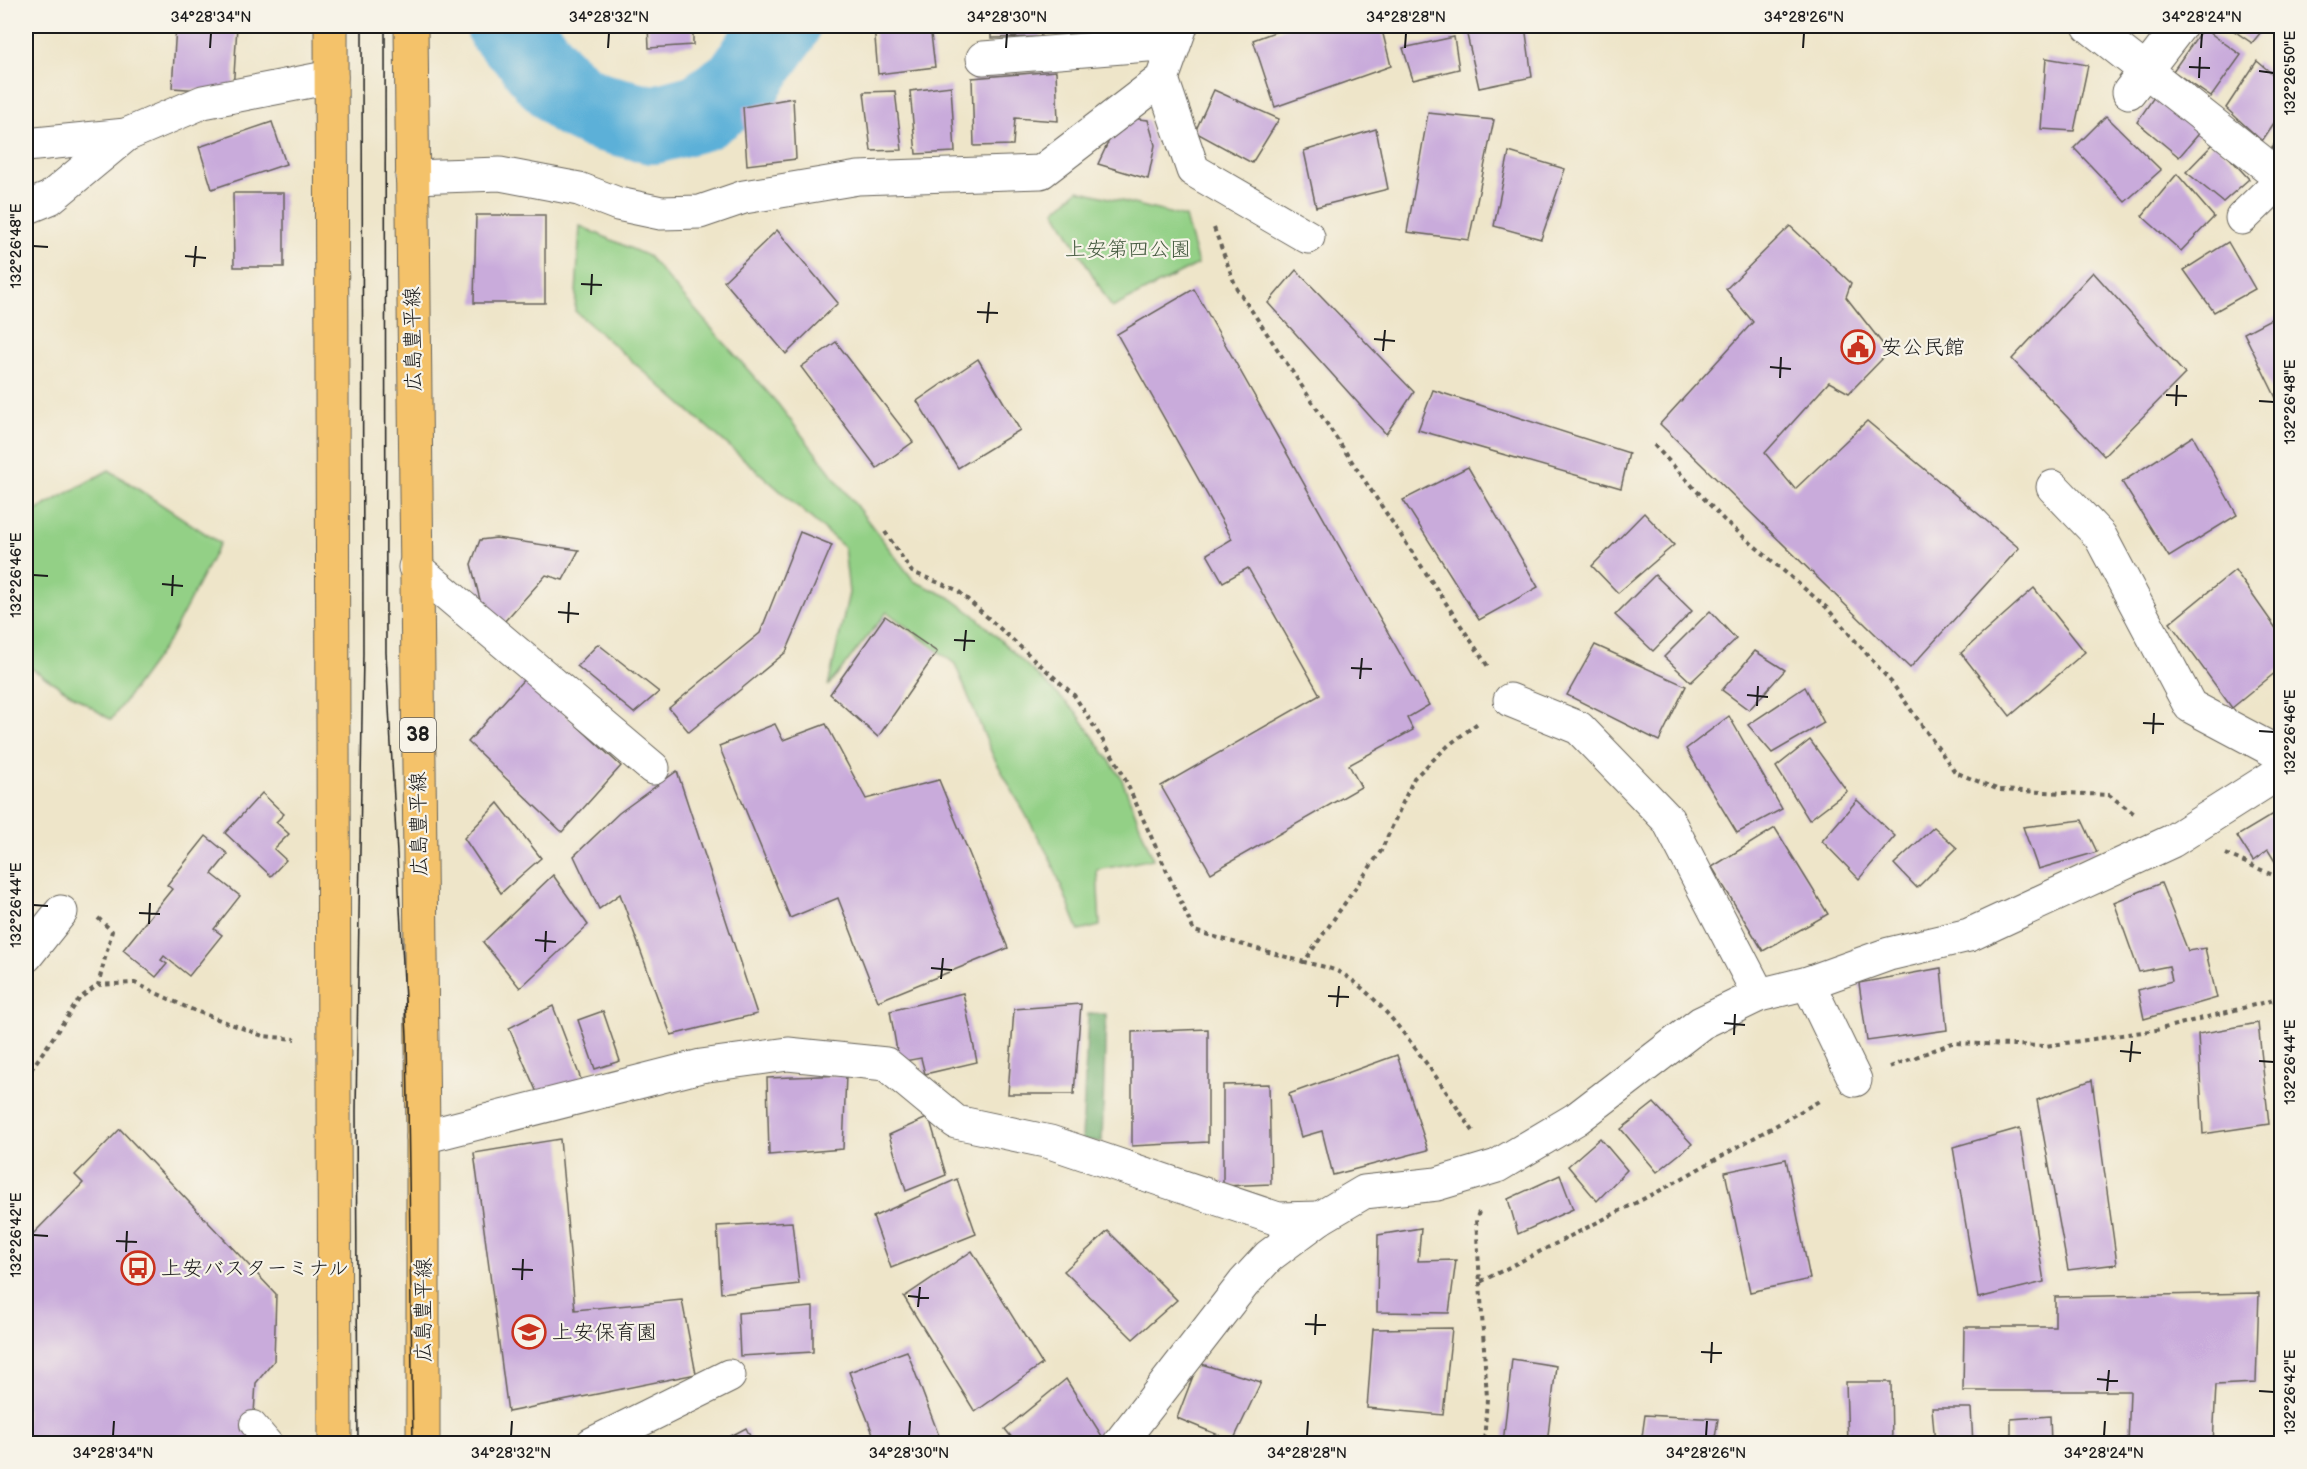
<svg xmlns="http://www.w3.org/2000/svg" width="2307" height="1469" font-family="'Balsamiq Sans','Klee One',sans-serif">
<rect width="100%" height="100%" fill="#f7f3e8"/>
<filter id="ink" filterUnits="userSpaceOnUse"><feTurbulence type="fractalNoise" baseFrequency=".0167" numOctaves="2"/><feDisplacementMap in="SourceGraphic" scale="12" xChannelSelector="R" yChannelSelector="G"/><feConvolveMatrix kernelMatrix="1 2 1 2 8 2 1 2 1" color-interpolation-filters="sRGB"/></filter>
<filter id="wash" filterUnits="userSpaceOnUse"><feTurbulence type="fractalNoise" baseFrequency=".008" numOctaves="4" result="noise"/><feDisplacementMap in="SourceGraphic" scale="24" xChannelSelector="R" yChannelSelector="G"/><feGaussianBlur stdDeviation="1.35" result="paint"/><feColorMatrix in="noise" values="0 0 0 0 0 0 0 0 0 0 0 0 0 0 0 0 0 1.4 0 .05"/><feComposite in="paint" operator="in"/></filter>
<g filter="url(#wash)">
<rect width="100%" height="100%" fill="#eee5c9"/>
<g fill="#93d086" stroke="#587651" stroke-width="1.5">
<polygon points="1078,190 1185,217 1198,264 1112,308 1055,211"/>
<polygon points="580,226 648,256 778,404 914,581 949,597 974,615 1077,713 1121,777 1153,859 1097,870 1100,926 1079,931 1051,860 993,756 955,664 887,612 828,686 849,593 844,547 575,311"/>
<polygon points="109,470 220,543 169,640 111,720 26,665 26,516"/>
</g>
<polygon fill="#76b273" stroke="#496748" stroke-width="1.5" points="1088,1014 1106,1014 1102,1142 1082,1140"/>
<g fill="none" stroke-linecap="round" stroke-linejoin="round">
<polyline stroke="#5cb0d8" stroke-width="78" points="505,26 531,52 547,74 575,100 600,112 653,125 701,112 741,84 781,26"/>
</g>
<g id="blocks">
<g fill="#c9abdb">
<polygon points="176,26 237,26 233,92 172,88"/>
<polygon points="648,26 693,26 693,45 649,48"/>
<polygon points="874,26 930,26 935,67 878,74"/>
<polygon points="991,26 1040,26 1041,37 991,38"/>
<rect x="1076" y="26" width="39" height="4"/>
<polygon points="1291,26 1381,26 1391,66 1275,107 1253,40"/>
<polygon points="1397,26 1412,26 1399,32"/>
<polygon points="1465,26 1525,26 1532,77 1479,88"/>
<polygon points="2105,26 2127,26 2120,38"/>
<polygon points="2227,26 2266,26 2252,43"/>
<polygon points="2203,28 2241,55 2211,97 2173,71"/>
<polygon points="1454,37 1459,69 1413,80 1403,48"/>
<polygon points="2046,58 2088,65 2074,131 2041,129"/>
<polygon points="2257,61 2282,82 2282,111 2262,141 2226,108"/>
<polygon points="1056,71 1058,121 1015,118 1013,145 974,146 972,78"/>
<polygon points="951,86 955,152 916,154 910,91"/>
<polygon points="1214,90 1279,119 1252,163 1195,132"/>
<polygon points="895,91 902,150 871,151 864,92"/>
<polygon points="2156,94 2203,129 2179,157 2137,122"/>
<polygon points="793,98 796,159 747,165 743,107"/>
<polygon points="1428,113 1494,120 1469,240 1407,232"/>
<polygon points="2106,116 2161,170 2125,202 2074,148"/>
<polygon points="1120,117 1148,120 1155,145 1148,179 1098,164"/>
<polygon points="272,122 286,164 212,189 199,147"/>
<polygon points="1376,129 1388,189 1316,207 1304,151"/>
<polygon points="2282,134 2282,153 2272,147"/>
<polygon points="2215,142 2249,179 2223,202 2186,172"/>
<polygon points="1509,152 1565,169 1541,239 1494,226"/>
<polygon points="2177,174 2214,217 2181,251 2142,216"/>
<polygon points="233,193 284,193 284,267 234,267"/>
<polygon points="476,215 545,215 545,303 474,303"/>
<polygon points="1790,226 1851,283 1846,297 1889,352 1849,393 1829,382 1765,453 1795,489 1867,421 2019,548 1910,668 1660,424 1753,322 1726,289"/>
<polygon points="777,230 838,303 786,354 724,281"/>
<polygon points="2228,242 2255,289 2214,312 2184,270"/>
<polygon points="1296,270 1414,392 1386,434 1268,303"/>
<polygon points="2093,272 2185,374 2104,456 2012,359"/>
<polygon points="1194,289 1429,705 1407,718 1413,730 1349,765 1361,787 1211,873 1161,786 1320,695 1248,568 1223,582 1207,554 1232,539 1117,334"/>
<polygon points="2282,313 2282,410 2244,333"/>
<polygon points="836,342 913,442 877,468 801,367"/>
<polygon points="978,359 1020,430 958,468 917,401"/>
<polygon points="1433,390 1629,453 1621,488 1418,430"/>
<polygon points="2193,436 2237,515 2169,557 2122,482"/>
<polygon points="1468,467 1538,587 1479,620 1403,500"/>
<polygon points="1644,513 1674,545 1618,593 1592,566"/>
<polygon points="800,532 832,545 786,652 689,732 669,708 760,633"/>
<polygon points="496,538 579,550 563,580 546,575 504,622 481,604 471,564 480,540"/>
<polygon points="2235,570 2282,637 2282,667 2232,708 2170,623"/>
<polygon points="1655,575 1692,611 1653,651 1615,615"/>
<polygon points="2034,588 2085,652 2010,716 1961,653"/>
<polygon points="1710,611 1736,639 1691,682 1664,657"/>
<polygon points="885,616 937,652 878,737 830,694"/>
<polygon points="598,644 659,692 634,713 577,666"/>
<polygon points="1595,645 1686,686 1659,741 1567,695"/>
<polygon points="1755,651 1785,670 1749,710 1722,690"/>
<polygon points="525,678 621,766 562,832 468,742"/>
<polygon points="1805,687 1824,723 1772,753 1748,725"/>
<polygon points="1729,716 1782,809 1737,833 1686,749"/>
<polygon points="775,724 783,740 826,724 866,799 939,780 1008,948 878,1001 838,898 790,918 719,746"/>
<polygon points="1810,740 1847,791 1809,820 1776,767"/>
<polygon points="677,771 757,1014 671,1035 620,894 599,909 574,856 619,813"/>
<polygon points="262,793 284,814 276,822 289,834 274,849 286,860 271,876 225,833"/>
<polygon points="1857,800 1895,836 1859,879 1822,841"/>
<polygon points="498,803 541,858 501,893 464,838"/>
<polygon points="2282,809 2282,873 2268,850 2253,861 2237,836"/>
<polygon points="2082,820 2097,852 2038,869 2023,827"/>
<polygon points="1934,827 1957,848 1917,888 1894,864"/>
<polygon points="1775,828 1828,914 1763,951 1712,867"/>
<polygon points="206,836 228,854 212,874 240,896 214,929 222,935 189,976 164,956 161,960 167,964 156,977 123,950 172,889 167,885"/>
<polygon points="553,875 588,925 520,988 483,942"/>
<polygon points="2161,883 2188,951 2205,948 2217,998 2144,1019 2138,990 2172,981 2169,966 2139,972 2114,902"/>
<polygon points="1941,968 1947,1030 1867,1041 1859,983"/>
<polygon points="963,993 977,1062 925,1074 921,1058 899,1062 890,1011"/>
<polygon points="1081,1004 1074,1094 1008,1094 1014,1009"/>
<polygon points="553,1006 582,1082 538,1095 509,1028"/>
<polygon points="603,1011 620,1061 595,1069 578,1020"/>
<polygon points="2258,1023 2269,1124 2203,1134 2198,1034"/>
<polygon points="1208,1029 1208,1142 1132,1146 1132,1032"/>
<polygon points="1397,1055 1428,1150 1333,1175 1322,1131 1301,1137 1289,1094"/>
<polygon points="846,1075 843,1149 769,1155 767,1078"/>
<polygon points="2092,1080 2117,1264 2068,1270 2037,1100"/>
<polygon points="1269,1084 1271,1184 1223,1186 1223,1085"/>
<polygon points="1654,1103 1692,1144 1657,1172 1621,1129"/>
<polygon points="929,1117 946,1175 906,1191 889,1135"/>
<polygon points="2020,1128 2044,1282 1978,1298 1953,1147"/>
<polygon points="120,1129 276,1294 274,1361 256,1383 252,1444 26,1444 26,1241 83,1183 75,1175"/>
<polygon points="1600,1138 1627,1170 1597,1201 1568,1166"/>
<polygon points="560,1139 575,1310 682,1300 696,1374 508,1412 474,1153"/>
<polygon points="1786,1159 1810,1279 1750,1292 1725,1172"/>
<polygon points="1560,1175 1573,1209 1518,1234 1508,1199"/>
<polygon points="957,1179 976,1234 891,1268 873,1217"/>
<polygon points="792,1222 799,1284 721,1293 717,1226"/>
<polygon points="1421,1228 1418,1261 1456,1260 1449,1313 1377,1312 1378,1235"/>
<polygon points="1108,1231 1177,1300 1133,1339 1064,1271"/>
<polygon points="972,1251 1042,1364 975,1412 904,1297"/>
<polygon points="2259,1293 2256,1383 2216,1385 2213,1444 2128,1444 2130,1391 1963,1391 1964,1327 2055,1327 2055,1297"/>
<polygon points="813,1307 813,1352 740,1356 738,1313"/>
<polygon points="1452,1328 1443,1415 1367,1408 1373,1329"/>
<polygon points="907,1351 942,1444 877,1444 849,1372"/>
<polygon points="1512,1359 1556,1366 1547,1444 1503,1444"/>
<polygon points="1198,1363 1261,1382 1233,1441 1177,1418"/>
<polygon points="1066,1379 1102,1436 1091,1444 1017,1444 1005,1429"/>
<polygon points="1846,1382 1891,1382 1892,1444 1848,1444"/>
<polygon points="1932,1408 1971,1408 1973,1444 1935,1444"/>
<polygon points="1645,1415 1718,1419 1714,1444 1641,1444"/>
<polygon points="2050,1416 2051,1444 2011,1444 2011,1419"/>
<polygon points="746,1428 754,1444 716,1444"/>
</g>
</g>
</g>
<g filter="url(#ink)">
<use href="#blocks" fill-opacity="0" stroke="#666259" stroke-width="1.5"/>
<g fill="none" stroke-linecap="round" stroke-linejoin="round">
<defs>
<polyline id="service" points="253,1424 270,1444"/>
<g id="minor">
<polyline points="2089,26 2282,178"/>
<polyline points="983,58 1173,43"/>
<polyline points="1162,79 1193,170 1308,237"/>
<polyline points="2129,92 2180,26"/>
<polyline points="26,145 126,135"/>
<polyline points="412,177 500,174 579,189 618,204 661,213 700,212 744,197 858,178 1041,172 1162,79 1181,26"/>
<polyline points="26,208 50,198 126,135 203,102 331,77"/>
<polyline points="2242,218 2282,179"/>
<polyline points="2053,487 2100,536 2190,706 2282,755"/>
<polyline points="415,567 653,768"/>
<polyline points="1510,700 1579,728 1668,820 1759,995"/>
<polyline points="26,956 61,912"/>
<polyline points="1808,983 1855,1080"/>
<polyline points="423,1137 701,1066 788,1054 886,1064 956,1122 1050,1142 1278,1219 1320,1218"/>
<polyline points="592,1444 729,1376"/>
<polyline points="1119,1444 1244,1283 1269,1256 1320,1218 1364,1192 1437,1184 1497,1166 1576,1119 1701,1023 1759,995 1808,983 1889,954 1969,935 2172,841 2282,771"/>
</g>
<g id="primary">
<polyline points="331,26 335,1444"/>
<polyline points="411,26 423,1137 423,1444"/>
</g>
</defs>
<use href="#service" stroke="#666259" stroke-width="28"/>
<use href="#minor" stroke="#666259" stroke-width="35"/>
<use href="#primary" stroke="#666259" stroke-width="35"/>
<g stroke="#666259" stroke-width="4" stroke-dasharray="4.5 4.5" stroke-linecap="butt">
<polyline points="1214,228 1236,287 1489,668"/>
<polyline points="1654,445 1724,520 1826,607 1892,683 1955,772 1999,790 2109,795 2136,815"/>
<polyline points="885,532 912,572 957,590 1074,695 1119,766 1194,931 1304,962"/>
<polyline points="2226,854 2277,877 2282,886"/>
<polyline points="98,918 112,931 98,985"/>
<polyline points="1890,1067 1952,1043 2045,1046 2156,1030 2282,998"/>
<polyline points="26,1077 80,998 98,985 135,983 188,1008 263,1036 295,1039"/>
<path d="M1473,1131C1444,1089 1384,994 1339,972C1329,967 1315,965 1304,962L1381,851L1414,778L1449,745L1479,722"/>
<polyline points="1479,1212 1476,1220 1480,1282 1663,1189 1821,1100"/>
<polyline points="2282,1231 2282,1239"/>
<polyline points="1480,1282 1487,1398 1484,1444"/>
<polyline points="2273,1444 2282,1426"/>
</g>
<use href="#service" stroke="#fff" stroke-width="26"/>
<use href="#minor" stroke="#fff" stroke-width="33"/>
<use href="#primary" stroke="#f4c26a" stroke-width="33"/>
<g stroke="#1c1c1c" stroke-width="1.5">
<polyline points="385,26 386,653 407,1036 413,1444"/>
<polyline points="358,1444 356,1111 363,653 362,26"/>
</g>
</g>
</g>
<path fill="none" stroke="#1c1c1c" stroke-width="2" d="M210,48L211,33M608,48L609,33M1006,48L1007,33M1405,48L1406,33M1803,48L1804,33M2201,48L2202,33M2189,67L2210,68M2259,71L2274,73M2199,78L2200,57M33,246L48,247M185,256L206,258M194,267L196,246M581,284L602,285M591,295L592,274M977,312L998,313M987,323L989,302M1374,339L1395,341M1383,351L1385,330M1770,367L1791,369M1780,378L1781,357M2166,395L2187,396M2259,401L2274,402M2176,406L2177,385M33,575L48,576M162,584L183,586M172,596L173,575M558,612L579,614M568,623L569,602M954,640L975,641M964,651L966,630M1351,668L1372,669M1360,679L1362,658M1747,695L1768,697M1757,706L1758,686M2143,723L2164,724M2259,731L2274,732M2153,734L2154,713M33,905L48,906M139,913L160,914M149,924L150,903M535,940L556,942M545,952L546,931M931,968L952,970M941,979L943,958M1328,996L1349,997M1337,1007L1339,986M1724,1023L1745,1025M1734,1035L1735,1014M2120,1051L2141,1053M2259,1061L2274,1062M2130,1062L2132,1041M33,1235L48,1236M116,1241L137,1242M126,1252L127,1231M512,1269L533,1270M522,1280L523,1259M908,1296L929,1298M918,1307L920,1287M1305,1324L1326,1325M1315,1335L1316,1314M1701,1352L1722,1353M1711,1363L1712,1342M2097,1379L2118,1381M2107,1391L2109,1370M2259,1391L2274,1392M113,1436L114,1421M511,1436L512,1421M909,1436L910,1421M1307,1436L1308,1421M1706,1436L1707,1421M2104,1436L2105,1421"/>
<defs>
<symbol id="civic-ring" viewBox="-11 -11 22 22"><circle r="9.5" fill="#f7f3e8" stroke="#c8321e" stroke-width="1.5"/><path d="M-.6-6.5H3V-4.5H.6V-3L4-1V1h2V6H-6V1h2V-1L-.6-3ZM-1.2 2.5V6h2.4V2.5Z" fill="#c8321e"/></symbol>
<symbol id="bus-ring" viewBox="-11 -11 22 22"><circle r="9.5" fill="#f7f3e8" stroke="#c8321e" stroke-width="1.5"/><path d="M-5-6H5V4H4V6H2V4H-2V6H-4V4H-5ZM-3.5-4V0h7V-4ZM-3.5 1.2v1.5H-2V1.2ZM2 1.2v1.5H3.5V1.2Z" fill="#c8321e"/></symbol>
<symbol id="school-ring" viewBox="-11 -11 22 22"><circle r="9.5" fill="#f7f3e8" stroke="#c8321e" stroke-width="1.5"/><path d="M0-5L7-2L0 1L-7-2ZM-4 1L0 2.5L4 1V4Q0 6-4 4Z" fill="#c8321e"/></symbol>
</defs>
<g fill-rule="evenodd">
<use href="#civic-ring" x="1839" y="328" width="38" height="38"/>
<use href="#bus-ring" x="119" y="1249" width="38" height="38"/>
<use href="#school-ring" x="510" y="1313" width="38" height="38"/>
</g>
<g text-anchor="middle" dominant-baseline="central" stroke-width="4.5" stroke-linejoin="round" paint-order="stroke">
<rect fill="#f7f3e8" stroke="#5e5c59" stroke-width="1.5" x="400" y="718" width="36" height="34" rx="4.5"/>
<g font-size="20" font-weight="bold" fill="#1c1c1c">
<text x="418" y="735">38</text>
</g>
<g font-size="21" fill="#465b41" stroke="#f7f3e8">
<text x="1128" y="249">上安第四公園</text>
</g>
<g font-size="21" fill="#1c1c1c" stroke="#f7f3e8">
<text transform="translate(413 339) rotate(-91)">広島豊平線</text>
<text transform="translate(419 824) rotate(-91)">広島豊平線</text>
<text transform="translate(423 1310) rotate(-90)">広島豊平線</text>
</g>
<g font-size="21" fill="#1c1c1c" stroke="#f7f3e8" text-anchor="start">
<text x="1881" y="347">安公民館</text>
<text x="161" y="1268">上安バスターミナル</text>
<text x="552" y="1332">上安保育園</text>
</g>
</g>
<rect width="2307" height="1469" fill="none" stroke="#f7f3e8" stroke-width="66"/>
<rect x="33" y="33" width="2241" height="1403" fill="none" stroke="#1c1c1c" stroke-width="2"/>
<g font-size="15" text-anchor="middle" fill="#1c1c1c">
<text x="211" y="22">34°28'34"N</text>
<text x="609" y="22">34°28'32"N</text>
<text x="1007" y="22">34°28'30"N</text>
<text x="1406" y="22">34°28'28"N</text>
<text x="1804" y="22">34°28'26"N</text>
<text x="2202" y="22">34°28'24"N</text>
<text transform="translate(2290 73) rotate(-90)" y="5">132°26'50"E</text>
<text transform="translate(16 246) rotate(-90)" y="5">132°26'48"E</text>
<text transform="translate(2290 402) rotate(-90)" y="5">132°26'48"E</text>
<text transform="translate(16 575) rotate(-90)" y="5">132°26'46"E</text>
<text transform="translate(2290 732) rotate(-90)" y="5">132°26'46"E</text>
<text transform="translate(16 905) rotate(-90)" y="5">132°26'44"E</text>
<text transform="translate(2290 1062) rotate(-90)" y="5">132°26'44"E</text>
<text transform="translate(16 1235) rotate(-90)" y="5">132°26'42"E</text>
<text transform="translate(2290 1392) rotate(-90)" y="5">132°26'42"E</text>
<text x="113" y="1458">34°28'34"N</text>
<text x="511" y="1458">34°28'32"N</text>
<text x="909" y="1458">34°28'30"N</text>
<text x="1307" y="1458">34°28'28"N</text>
<text x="1706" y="1458">34°28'26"N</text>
<text x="2104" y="1458">34°28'24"N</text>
</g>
</svg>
